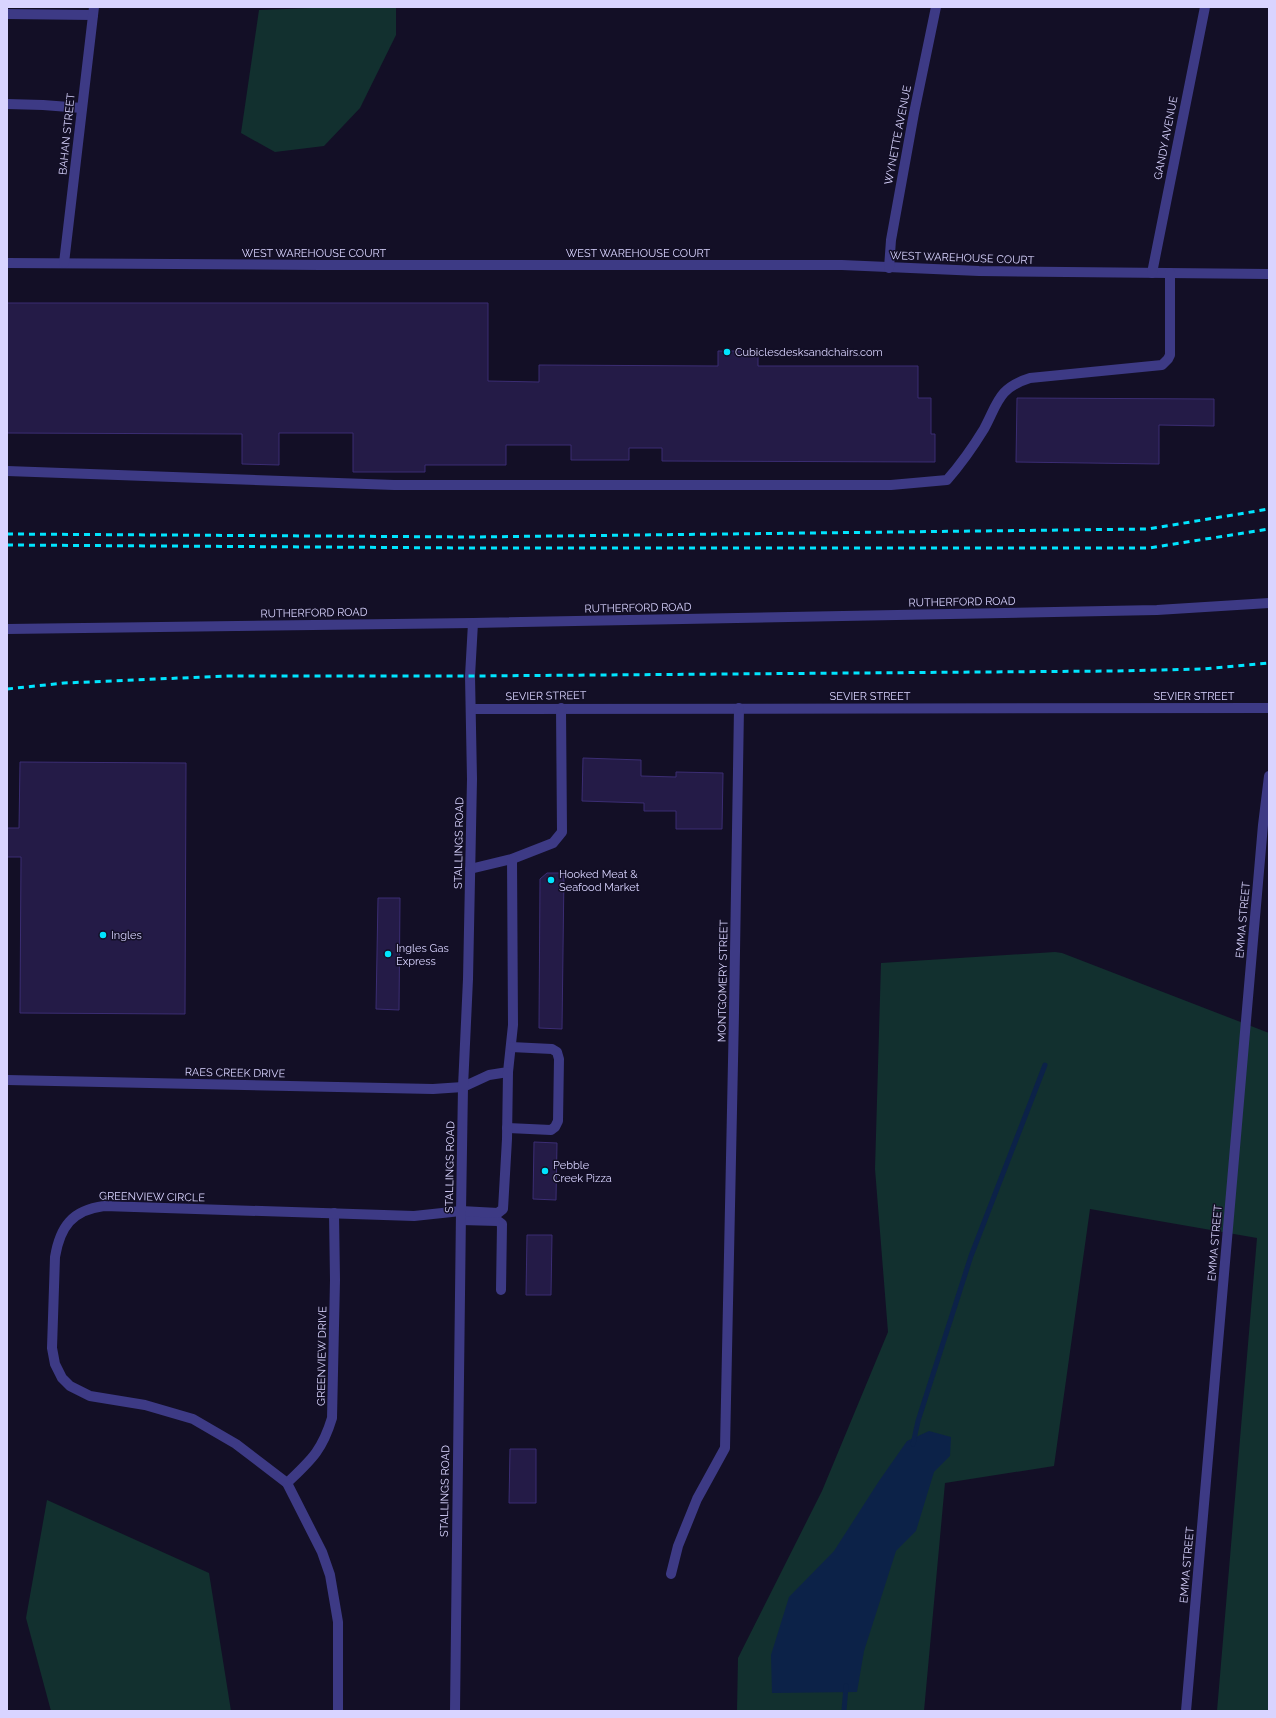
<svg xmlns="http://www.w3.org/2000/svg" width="1276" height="1718" font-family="Raleway,sans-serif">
<rect width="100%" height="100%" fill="#130f26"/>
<g fill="#12302f">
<polygon points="338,7 396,7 396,35 360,108 324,146 275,152 241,133 259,10"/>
<polygon points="1055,952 1062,953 1269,1033 1269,1711 1217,1711 1257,1238 1090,1209 1054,1466 945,1483 924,1711 737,1711 738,1658 822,1491 888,1332 875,1169 881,963"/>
<polygon points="47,1500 209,1573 231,1711 51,1711 26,1618"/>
</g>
<polygon fill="#0c2248" points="929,1431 951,1437 950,1456 934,1472 916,1531 896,1551 864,1651 857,1692 772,1693 771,1655 789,1597 834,1551 879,1481 907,1441"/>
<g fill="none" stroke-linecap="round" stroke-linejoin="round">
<g stroke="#0c2248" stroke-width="5">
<polyline points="913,1444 918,1421 971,1256 1045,1065"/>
<polyline points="844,1711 846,1686"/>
</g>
</g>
<g fill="#241b47" stroke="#3b2d73">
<polygon points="7,303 488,303 488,381 539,382 539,365 718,366 718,351 758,351 758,366 918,366 918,398 931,398 931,434 935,434 935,462 662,461 662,448 629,448 629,460 571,460 571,445 506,445 506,465 425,465 425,472 353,472 353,433 279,433 279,465 242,464 242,434 7,433"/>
<polygon points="1017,398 1214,399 1214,426 1159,425 1159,464 1016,462"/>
<polygon points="583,758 641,760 641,776 676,777 676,772 723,773 722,829 676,829 676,811 644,811 644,803 582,801"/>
<polygon points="20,762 186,763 185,1014 20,1013 21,857 7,857 7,828 19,828"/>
<polygon points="547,873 564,873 562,1029 539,1028 540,879"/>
<polygon points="378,898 400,898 399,1010 376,1009"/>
<polygon points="534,1142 557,1143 556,1200 533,1199"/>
<polygon points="527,1235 552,1235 551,1295 526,1295"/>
<polygon points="510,1449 536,1449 536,1503 509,1503"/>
</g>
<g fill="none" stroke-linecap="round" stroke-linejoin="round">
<g stroke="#3d3a85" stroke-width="10">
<polyline points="7,14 93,15"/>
<polyline points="7,104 43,105 82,108"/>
<polyline points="7,263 321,265 842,265 979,271 1269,274"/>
<polyline points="64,263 94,7"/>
<polyline points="889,268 891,240 914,113 936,7"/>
<polyline points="1152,273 1205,7"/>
<path d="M7,471L394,485H891L947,480C961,464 973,447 984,429C998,403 998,388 1030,378L1162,365L1168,359L1170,355V273"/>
<polyline points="7,629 473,623 1157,610 1269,603"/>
<polyline points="471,709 1269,708"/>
<polyline points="470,869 512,859 553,843 562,832 561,708"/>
<polyline points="7,1080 433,1089 463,1087 489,1075 508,1072 513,1025 512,859"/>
<polyline points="507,1128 551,1130 555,1127 558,1121 559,1059 557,1052 552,1049 511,1047"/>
<polyline points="461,1220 498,1221 502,1224 501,1290"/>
<path d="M287,1483C311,1460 322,1451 332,1418L335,1280L334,1213"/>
<polyline points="671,1574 678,1546 697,1499 725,1448 734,1013 739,708"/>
<path d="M338,1711V1622L330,1575L322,1552L287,1483L236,1444L193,1419L145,1405L90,1396L70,1386L62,1378L55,1364L52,1348L55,1257C60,1227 72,1210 104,1206L414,1216L461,1211L498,1213L503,1209L507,1139L508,1072"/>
<polyline points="455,1711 461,1211 463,1087 468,979 472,779 470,676 473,623"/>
<polyline points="1186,1711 1263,825 1269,776"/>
</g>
<g stroke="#00e5ff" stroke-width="3" stroke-dasharray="6 5" stroke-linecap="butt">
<polyline points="7,534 471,537 1148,529 1269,509"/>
<polyline points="7,545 472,548 1149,548 1269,529"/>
<polyline points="7,689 64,683 227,676 470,676 1113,671 1203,669 1269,663"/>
</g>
</g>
<g fill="#00e5ff" stroke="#130f26" stroke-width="1.5">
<circle cx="727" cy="352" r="4"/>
<circle cx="551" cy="880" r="4"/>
<circle cx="103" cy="935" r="4"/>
<circle cx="388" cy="954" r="4"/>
<circle cx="545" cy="1171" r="4"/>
</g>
<g text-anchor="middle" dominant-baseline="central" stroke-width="3" stroke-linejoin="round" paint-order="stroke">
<g font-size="11" fill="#d9d4ff" stroke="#130f26">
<text transform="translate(67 134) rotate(-84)">BAHAN STREET</text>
<text transform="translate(898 135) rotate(-79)">WYNETTE AVENUE</text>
<text transform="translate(1166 138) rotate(-79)">GANDY AVENUE</text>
<text x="314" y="253">WEST WAREHOUSE COURT</text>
<text x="638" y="253">WEST WAREHOUSE COURT</text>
<text transform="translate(962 258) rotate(2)">WEST WAREHOUSE COURT</text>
<text transform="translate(962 602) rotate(-1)">RUTHERFORD ROAD</text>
<text transform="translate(638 608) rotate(-1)">RUTHERFORD ROAD</text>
<text transform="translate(314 613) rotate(-1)">RUTHERFORD ROAD</text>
<text transform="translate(546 696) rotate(-1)">SEVIER STREET</text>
<text x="870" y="696">SEVIER STREET</text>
<text x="1194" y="696">SEVIER STREET</text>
<text transform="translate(459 843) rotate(-89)">STALLINGS ROAD</text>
<text transform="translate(1243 920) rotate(-85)">EMMA STREET</text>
<text transform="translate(723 981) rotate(-89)">MONTGOMERY STREET</text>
<text transform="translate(235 1073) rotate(1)">RAES CREEK DRIVE</text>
<text transform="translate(450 1167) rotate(-89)">STALLINGS ROAD</text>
<text transform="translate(152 1197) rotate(1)">GREENVIEW CIRCLE</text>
<text transform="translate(1215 1243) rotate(-85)">EMMA STREET</text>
<text transform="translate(322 1356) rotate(-89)">GREENVIEW DRIVE</text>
<text transform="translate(445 1491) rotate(-89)">STALLINGS ROAD</text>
<text transform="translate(1187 1565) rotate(-85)">EMMA STREET</text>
</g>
<g font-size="11" fill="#d9d4ff" stroke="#130f26" text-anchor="start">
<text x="735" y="352">Cubiclesdesksandchairs.com</text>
<text x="559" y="874">Hooked Meat &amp;<tspan x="559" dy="13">Seafood Market</tspan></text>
<text x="111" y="935">Ingles</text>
<text x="396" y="948">Ingles Gas<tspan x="396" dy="13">Express</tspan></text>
<text x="553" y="1165">Pebble<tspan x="553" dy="13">Creek Pizza</tspan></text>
</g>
</g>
<rect width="1276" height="1718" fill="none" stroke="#d9d4ff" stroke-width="16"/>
</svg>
